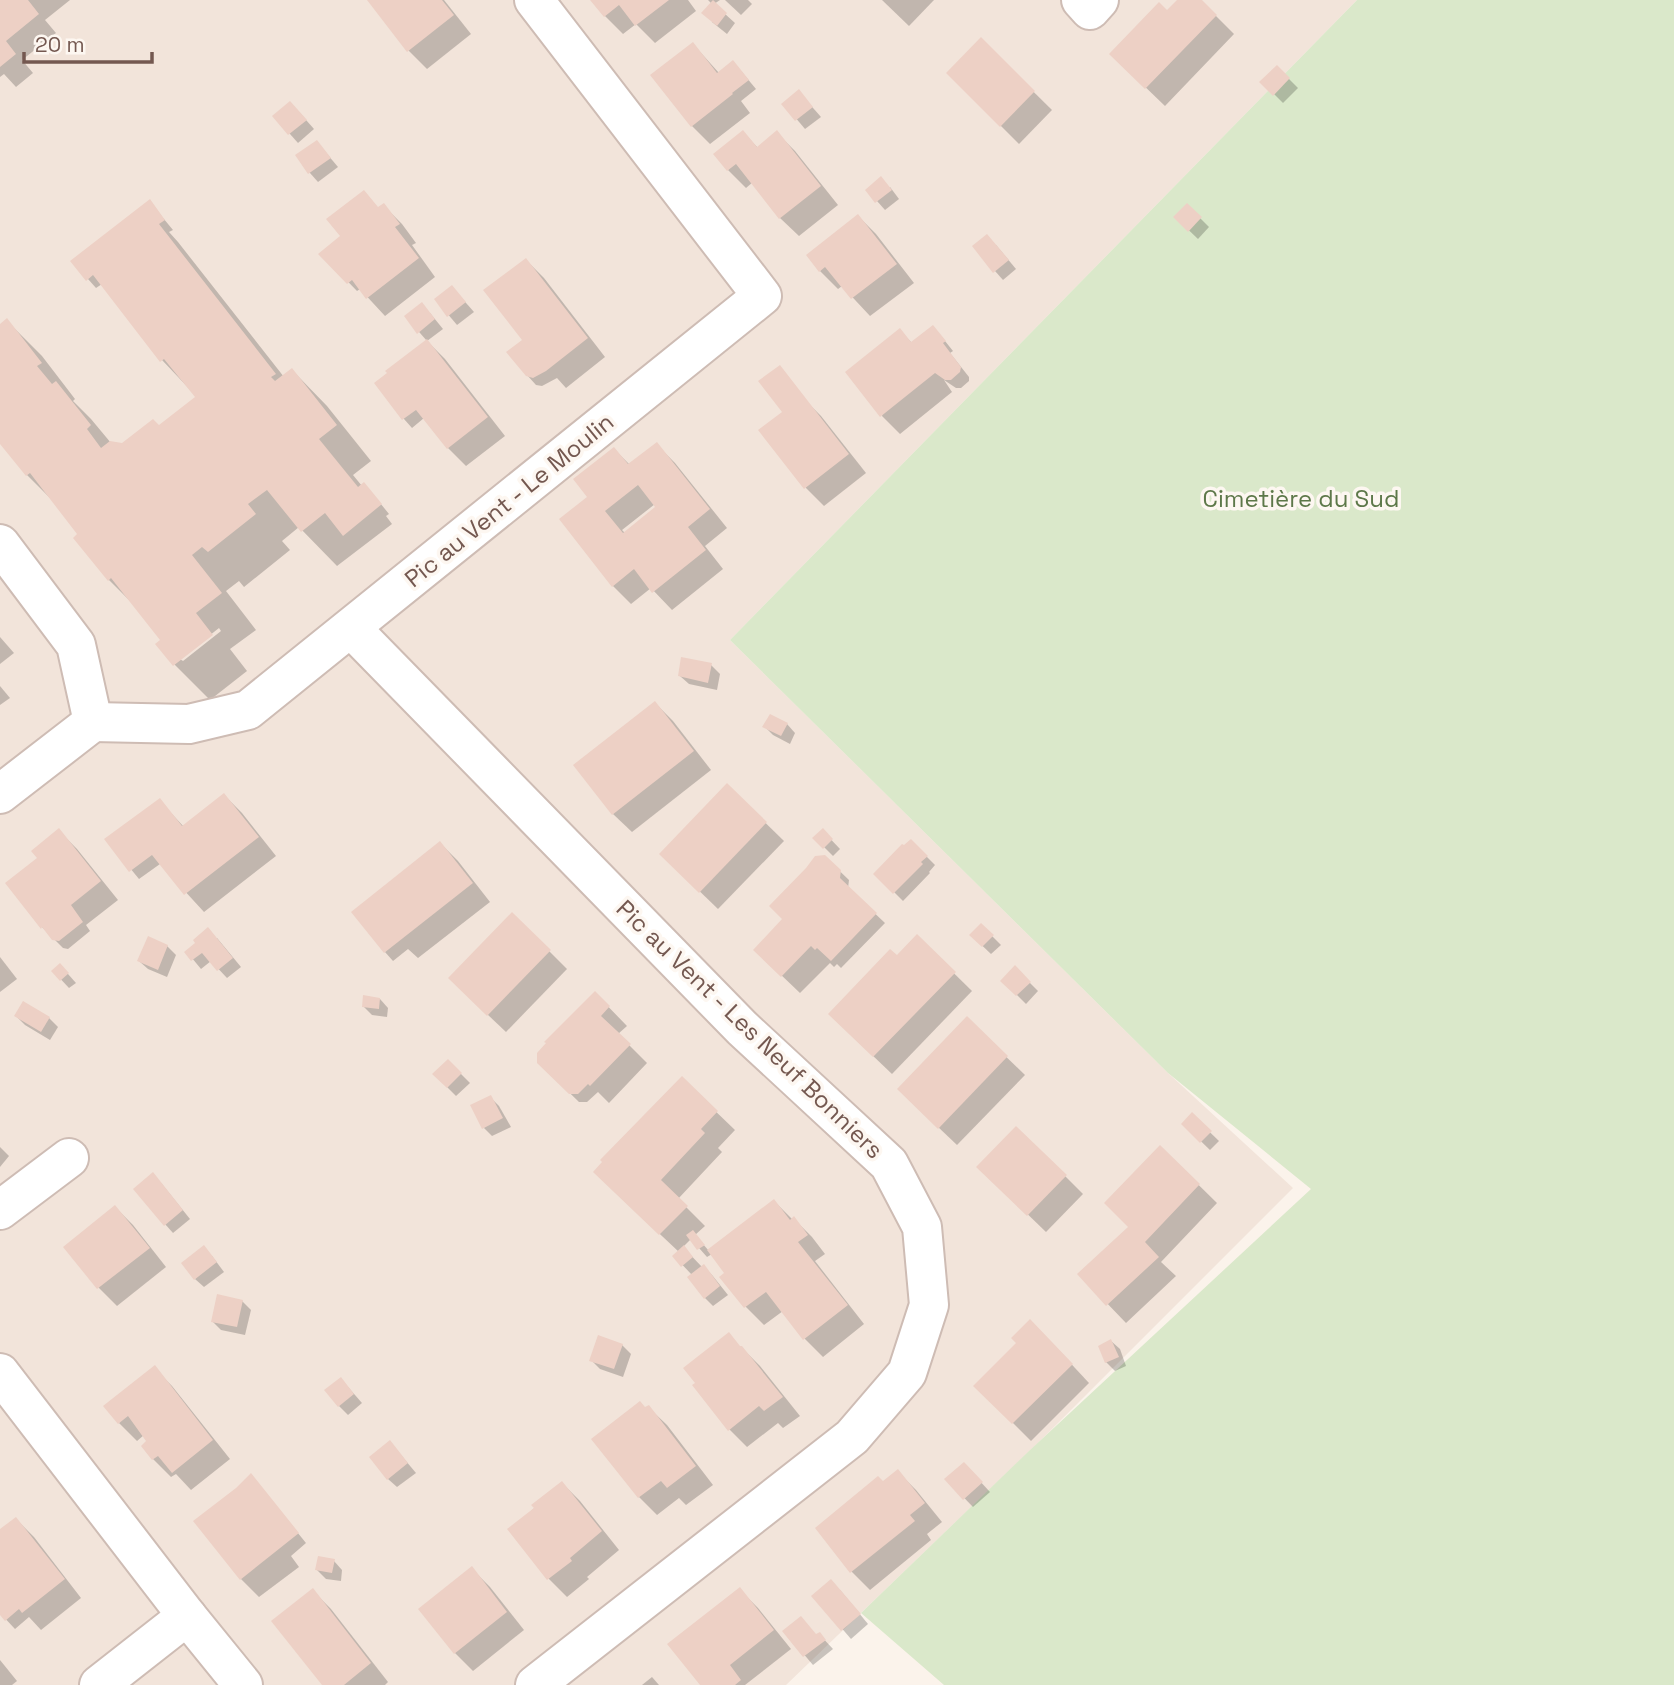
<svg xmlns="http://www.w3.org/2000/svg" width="1674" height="1685" font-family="'Space Grotesk',sans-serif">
<rect width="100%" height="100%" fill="#fbf3eb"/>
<polygon fill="#f2e4da" points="0,0 1357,0 730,640 1168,1073 1293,1188 1045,1436 786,1685 0,1685"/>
<polygon fill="#dae8ca" points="1357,0 1674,0 1674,1685 944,1685 861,1613 1029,1451 1311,1189 1168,1073 730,640"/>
<g fill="#0003" fill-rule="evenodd">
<polygon points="0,0 70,0 45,20 56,33 22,60 33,73 16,87 4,74 0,77"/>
<polygon points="369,0 444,0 471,34 427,69 409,51"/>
<polygon points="592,0 688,0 696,11 655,43 636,24 623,34 605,16"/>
<polygon points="708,0 720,0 714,4 735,23 727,34 712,22 711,3"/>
<polygon points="725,0 748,0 752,4 741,15"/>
<polygon points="882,0 934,0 909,26"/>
<polygon points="1179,0 1200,0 1234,34 1165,106 1111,54 1168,12"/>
<polygon points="981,40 1052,110 1019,144 948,73"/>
<polygon points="693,44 719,73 741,71 756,89 741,101 750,113 710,144 692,126"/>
<polygon points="1277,67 1298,88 1283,103 1262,82"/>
<polygon points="799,92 821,117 805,129 784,104"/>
<polygon points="299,112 314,129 298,143 274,116"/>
<polygon points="743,132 758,148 777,133 795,151 838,205 799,236 780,218 753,182 746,188 728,170"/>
<polygon points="317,142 338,167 318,182 310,173 297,156"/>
<polygon points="890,187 899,199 885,210 877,201"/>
<path d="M149,201L173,230L169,232L178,242L284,377L292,370L327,406L371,461L353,475L362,486L372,493L389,514L386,516L392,524L337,566L299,527L282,541L290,550L244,587L239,581L226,591L256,630L230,649L247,671L210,700L175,665L158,644L163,640L139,610L109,580L75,538L80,534L56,504L27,475L0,441V326L7,321L42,356L75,399L73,401L91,419L111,443L123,445L159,427L197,397L162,360L102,284L96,288L72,261ZM219,628L221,631L183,661L180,659Z"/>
<polygon points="1187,205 1209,227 1198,239 1175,217"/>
<polygon points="384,206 402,224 416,243 412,245 435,277 385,316 360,289 357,291 321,254"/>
<polygon points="858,216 876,234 914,283 870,316 842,286 838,289 820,271"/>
<polygon points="996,245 1016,269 1003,280 995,271"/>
<polygon points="526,260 544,278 605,357 566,388 557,378 542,386 536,385 527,375 525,340"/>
<polygon points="452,287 474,312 457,325 436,300"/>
<polygon points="430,313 443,329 427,341 445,359 505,436 466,466 448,448 424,418 412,428 404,419 376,383 427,341 406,317"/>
<polygon points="900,331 912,343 941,336 953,351 950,353 969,377 969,381 961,388 956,388 944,380 952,392 900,434 882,416"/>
<polygon points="811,406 821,416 866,473 824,506 806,488 785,412"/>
<path d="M657,445L675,463L727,528L705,546L723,569L672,610L651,588L631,604L613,586L590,497L614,449L630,465ZM655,504L658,508L625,533L622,530Z"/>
<polygon points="0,637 14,653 0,664"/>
<polygon points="711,665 720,674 717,690 689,684 680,676"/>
<polygon points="0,686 10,698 0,705"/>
<polygon points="655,703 673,721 711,770 632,832 613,814"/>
<polygon points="787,724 795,733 790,744 773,735 765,727"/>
<polygon points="727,785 784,841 718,909 661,854"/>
<polygon points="224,795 242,813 276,856 204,912 160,864 139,879 107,840 160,801 184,827"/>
<polygon points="59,831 77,849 118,900 86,925 90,931 68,949 63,948 42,927 8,884 39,858"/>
<polygon points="823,831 840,849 833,856 815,838"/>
<polygon points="911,841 935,865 929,872 930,873 903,901 876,874"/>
<polygon points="440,843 458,861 490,902 418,958 408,949 393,961 385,952"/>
<polygon points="825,857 849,880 848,888 885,923 841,968 837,964 834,967 830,963 800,993 755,950 785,919"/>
<polygon points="512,914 567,969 506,1032 468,996"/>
<polygon points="981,925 1001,945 991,954 971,935"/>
<polygon points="917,937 972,991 892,1074 848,1032 897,958"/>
<polygon points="217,938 241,967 227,978 211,961 201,969 187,952"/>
<polygon points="167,946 176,955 167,977 148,969 139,961"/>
<polygon points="0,957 17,979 0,992"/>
<polygon points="60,965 76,983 69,988 53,971"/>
<polygon points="1015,968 1038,991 1026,1004 1003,981"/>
<polygon points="595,993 627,1026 618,1034 647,1063 609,1103 598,1092 587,1102 579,1102 538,1062"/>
<polygon points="380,999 388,1008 387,1017 372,1015 363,1006"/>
<polygon points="16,1016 49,1018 58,1027 50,1040 25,1025"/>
<polygon points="967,1019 1025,1075 957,1145 917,1107"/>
<polygon points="448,1061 470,1083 456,1096 434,1074"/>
<polygon points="682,1079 735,1130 718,1148 722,1152 678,1199 705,1226 695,1235 709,1251 774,1201 793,1220 794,1219 812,1237 825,1254 815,1261 864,1324 823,1357 805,1339 783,1311 764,1325 746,1307 722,1277 727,1273 712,1254 707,1257 691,1239 683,1247 702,1267 703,1266 712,1275 728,1295 713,1306 705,1298 692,1275 674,1256 679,1252 613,1190"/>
<polygon points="490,1097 499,1106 511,1127 492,1136 484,1128"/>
<polygon points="1192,1115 1219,1141 1210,1150 1183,1124"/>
<polygon points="0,1147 9,1156 0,1167"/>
<polygon points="1160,1147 1217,1203 1161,1262 1176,1276 1126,1323 1079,1274 1130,1227"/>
<polygon points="979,1167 1065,1176 1083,1194 1046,1232"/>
<polygon points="161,1183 190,1219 173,1233 165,1224"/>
<polygon points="115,1207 133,1225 166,1267 117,1306 99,1288 65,1247"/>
<polygon points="212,1256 224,1272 204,1287 195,1279"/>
<polygon points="242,1301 251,1310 245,1335 221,1330 213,1322"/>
<polygon points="1048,1339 1089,1383 1031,1441 976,1386"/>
<polygon points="1111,1341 1120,1349 1126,1366 1115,1371 1106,1362"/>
<polygon points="622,1345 631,1354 623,1377 600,1369 591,1360"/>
<polygon points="742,1348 760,1366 800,1416 783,1428 778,1423 747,1447 729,1429"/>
<polygon points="154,1368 172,1386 230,1459 191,1490 176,1474 171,1477 153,1459 149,1441 144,1435 137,1441 119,1423"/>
<polygon points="341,1379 362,1403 348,1415 339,1406"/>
<polygon points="648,1407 667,1425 713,1485 686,1505 679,1498 657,1515 639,1497 598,1445"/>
<polygon points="390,1442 416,1473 397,1487 388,1479"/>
<polygon points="964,1464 990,1492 973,1507 946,1479"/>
<polygon points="898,1472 916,1490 942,1522 927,1534 931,1540 870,1590 852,1572 817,1528"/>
<polygon points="251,1475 306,1543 291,1556 299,1567 259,1597 241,1579 196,1521 237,1489"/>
<polygon points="562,1483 580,1501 619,1550 587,1577 589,1579 567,1597 549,1579 510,1530"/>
<polygon points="16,1519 34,1537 81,1598 41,1630 29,1617 15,1629 0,1613 0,1531"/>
<polygon points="334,1561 342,1570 341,1581 326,1579 317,1570"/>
<polygon points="472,1569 490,1587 524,1630 473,1671 455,1653"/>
<polygon points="740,1590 758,1608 791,1649 745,1685 702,1685"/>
<polygon points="840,1590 868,1624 851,1639 814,1596"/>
<polygon points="313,1591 331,1609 388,1682 385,1685 324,1685"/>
<polygon points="784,1631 817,1636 819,1634 833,1649 813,1665"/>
<polygon points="0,1660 17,1681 12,1685 0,1685"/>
<polygon points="652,1677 659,1685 642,1685"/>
</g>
<g fill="#edd0c5" fill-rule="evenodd">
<polygon points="0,0 28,0 39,14 6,41 16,54 0,67"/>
<polygon points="367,0 442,0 454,15 407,52"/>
<polygon points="590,0 669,0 635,26 619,5 604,17"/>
<polygon points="713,0 727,13 717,26 701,13"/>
<polygon points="1177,0 1202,0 1217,15 1145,89 1109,54 1159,2 1167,10"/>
<polygon points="981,37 1035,91 1000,127 946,73"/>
<polygon points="693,42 717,73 733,60 749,80 732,93 733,94 691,127 650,75"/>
<polygon points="1277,65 1290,78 1273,96 1259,82"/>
<polygon points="799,89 813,107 795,121 781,104"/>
<polygon points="290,101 307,120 288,135 272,116"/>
<polygon points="743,130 757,147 777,130 821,186 779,219 736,164 727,171 713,154"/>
<polygon points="317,140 331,158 308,174 295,155"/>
<polygon points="881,176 892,190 875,203 865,190"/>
<polygon points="364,190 378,207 384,203 400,224 395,227 419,258 366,299 352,280 347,284 318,254 340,236 326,219"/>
<polygon points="150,199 165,220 159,224 276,374 271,377 275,381 292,368 337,425 319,439 358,487 364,482 382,504 343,536 325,513 301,532 267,490 248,504 256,514 208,552 202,547 192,555 222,593 196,613 213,635 173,666 155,644 160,640 111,578 108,581 73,538 77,534 30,473 26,476 0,444 0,324 7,318 42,363 37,366 52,384 56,381 91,425 87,429 101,448 110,441 122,443 153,419 159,425 195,397 164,359 160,362 93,275 86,281 70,261"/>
<polygon points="1187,203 1202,217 1188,232 1173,217"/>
<polygon points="858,214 897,264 851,299 825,267 819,272 806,255"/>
<polygon points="987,234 1009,260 993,273 972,246"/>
<polygon points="526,258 588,338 546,371 533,378 526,376 506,352 522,340 483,290"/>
<polygon points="452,285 466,302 447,317 434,299"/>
<polygon points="422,302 435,319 417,334 404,316"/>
<polygon points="933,325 946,341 943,343 961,367 960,372 951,380 945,380 935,373 880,417 845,372 900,328 911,342"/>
<polygon points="427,339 488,417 447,449 416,410 402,420 374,383 387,373 385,371"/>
<polygon points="780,365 849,454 804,489 758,430 782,412 758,381"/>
<path d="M657,442L710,509L688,527L706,550L652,593L634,569L612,587L559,519L587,497L573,479L614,447L628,464ZM638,485L655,507L623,533L605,511Z"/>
<polygon points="681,657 712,663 708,683 678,676"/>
<polygon points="655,701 694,751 612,815 573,765"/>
<polygon points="770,714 788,723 781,736 762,727"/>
<polygon points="727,783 767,822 699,893 659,854"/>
<polygon points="224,793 259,837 184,895 152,855 129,872 104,839 160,798 182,826"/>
<polygon points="59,828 101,881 71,905 83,922 59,941 52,940 42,927 41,929 5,883 37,858 31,851"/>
<polygon points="823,828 833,839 823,849 812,838"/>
<polygon points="911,839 928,856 921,862 923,864 893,894 873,874 902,844 904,845"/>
<polygon points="440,841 473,883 384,953 351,912"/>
<polygon points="825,855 841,870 840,878 877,913 831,961 817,948 815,950 811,946 781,977 753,950 782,919 769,906 806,868 815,856"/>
<polygon points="512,912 551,950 487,1016 448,978"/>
<polygon points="981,923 994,935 982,947 969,935"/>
<polygon points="208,927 233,958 217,971 202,953 191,961 184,952 195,943 193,940"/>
<polygon points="917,934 956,972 873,1057 828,1014 890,949 897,955"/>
<polygon points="148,936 168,945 158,970 137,961"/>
<polygon points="60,963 69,973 60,981 51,971"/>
<polygon points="1015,965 1031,982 1016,996 1000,981"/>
<polygon points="595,991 610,1006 601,1016 631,1044 590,1086 588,1084 578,1094 569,1094 537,1063 537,1053 546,1043 544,1042"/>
<polygon points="363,995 380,998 379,1009 362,1007"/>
<polygon points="23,1001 50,1017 41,1032 14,1016"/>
<polygon points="967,1016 1008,1056 938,1129 897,1089"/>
<polygon points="448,1059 462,1073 447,1088 432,1074"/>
<polygon points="682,1076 718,1111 701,1129 705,1133 661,1180 688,1206 659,1235 593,1172 602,1162 600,1160"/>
<polygon points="491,1095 503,1118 482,1129 470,1105"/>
<polygon points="1192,1112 1212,1131 1200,1143 1181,1124"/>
<polygon points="1016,1126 1067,1175 1027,1216 976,1167"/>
<polygon points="1160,1145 1200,1184 1145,1242 1159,1257 1106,1306 1077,1274 1128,1227 1104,1203"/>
<polygon points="153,1172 183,1210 164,1226 133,1189"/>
<polygon points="774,1199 790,1220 794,1216 808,1235 798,1242 848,1305 803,1340 766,1292 744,1308 719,1277 724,1273 707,1250"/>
<polygon points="115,1205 150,1248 97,1289 63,1247"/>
<polygon points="693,1230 705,1245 697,1250 686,1235"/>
<polygon points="204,1245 217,1262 194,1280 181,1263"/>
<polygon points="684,1245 693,1257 681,1267 672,1256"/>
<polygon points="704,1264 720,1286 704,1299 687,1277"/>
<polygon points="217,1294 243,1300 237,1327 211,1322"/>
<polygon points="1030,1319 1073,1364 1012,1424 973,1386 1016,1343 1011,1338"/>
<polygon points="729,1332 740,1346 742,1346 783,1397 764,1411 759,1406 728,1431 692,1385 695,1383 683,1368"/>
<polygon points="598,1335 623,1344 614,1369 589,1361"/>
<polygon points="1111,1339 1119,1357 1105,1363 1098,1346"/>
<polygon points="155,1365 213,1440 172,1473 158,1456 152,1460 141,1446 146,1441 128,1416 118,1424 103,1406"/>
<polygon points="341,1377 354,1394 338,1407 324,1390"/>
<polygon points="640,1401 645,1407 649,1405 696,1466 667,1488 661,1481 638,1498 591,1439"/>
<polygon points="390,1440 408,1463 387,1480 369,1457"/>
<polygon points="964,1462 983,1482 963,1500 944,1479"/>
<polygon points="898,1469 925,1503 910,1515 915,1521 850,1573 815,1528 878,1476 883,1481"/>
<polygon points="251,1473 299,1533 240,1580 193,1521 236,1488"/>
<polygon points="562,1481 602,1531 570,1558 572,1561 547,1580 507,1529 534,1508 531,1505"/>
<polygon points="16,1517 65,1579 22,1613 19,1609 5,1621 0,1615 0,1529"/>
<polygon points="318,1556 335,1559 332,1573 315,1570"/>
<polygon points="472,1566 507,1612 454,1654 418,1609"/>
<polygon points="831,1579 861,1614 841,1631 811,1596"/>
<polygon points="740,1587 774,1630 730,1665 741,1680 735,1685 700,1685 667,1644"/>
<polygon points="313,1588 371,1663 344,1685 322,1685 271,1621"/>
<polygon points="801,1616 816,1634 820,1632 826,1640 803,1657 782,1631"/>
</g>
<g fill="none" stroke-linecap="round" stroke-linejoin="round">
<defs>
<g id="street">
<polyline points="1081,0 1090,10 1099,0"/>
<polyline points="0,544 76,645 93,722"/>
<polyline points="351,628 742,1028 889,1164 922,1227 929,1305 907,1373 852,1437 535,1685"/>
<polyline points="93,722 189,724 248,710 762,296 534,0"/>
<polyline points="0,794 93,722"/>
<polyline points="0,1210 69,1158"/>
<polyline points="0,1373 187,1616 243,1685"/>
<polyline points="99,1685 187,1616"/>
</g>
</defs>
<use href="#street" stroke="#cebcb4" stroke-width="42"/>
<use href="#street" stroke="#fff" stroke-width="38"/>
</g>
<g text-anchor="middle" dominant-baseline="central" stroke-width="7" stroke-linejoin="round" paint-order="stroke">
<g font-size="24" fill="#5d7849" stroke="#fdf7f1">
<text x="1301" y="498">Cimetière du Sud</text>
</g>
<g font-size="24" fill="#745850" stroke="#fdf7f1">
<text transform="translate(509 500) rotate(-39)">Pic au Vent - Le Moulin</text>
<text transform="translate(750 1029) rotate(44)">Pic au Vent - Les Neuf Bonniers</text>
</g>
</g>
<path d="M24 52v10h128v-10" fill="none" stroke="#745850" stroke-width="3.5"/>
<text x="35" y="52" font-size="21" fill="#745850" stroke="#fdf7f1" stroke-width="5" paint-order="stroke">20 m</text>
</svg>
